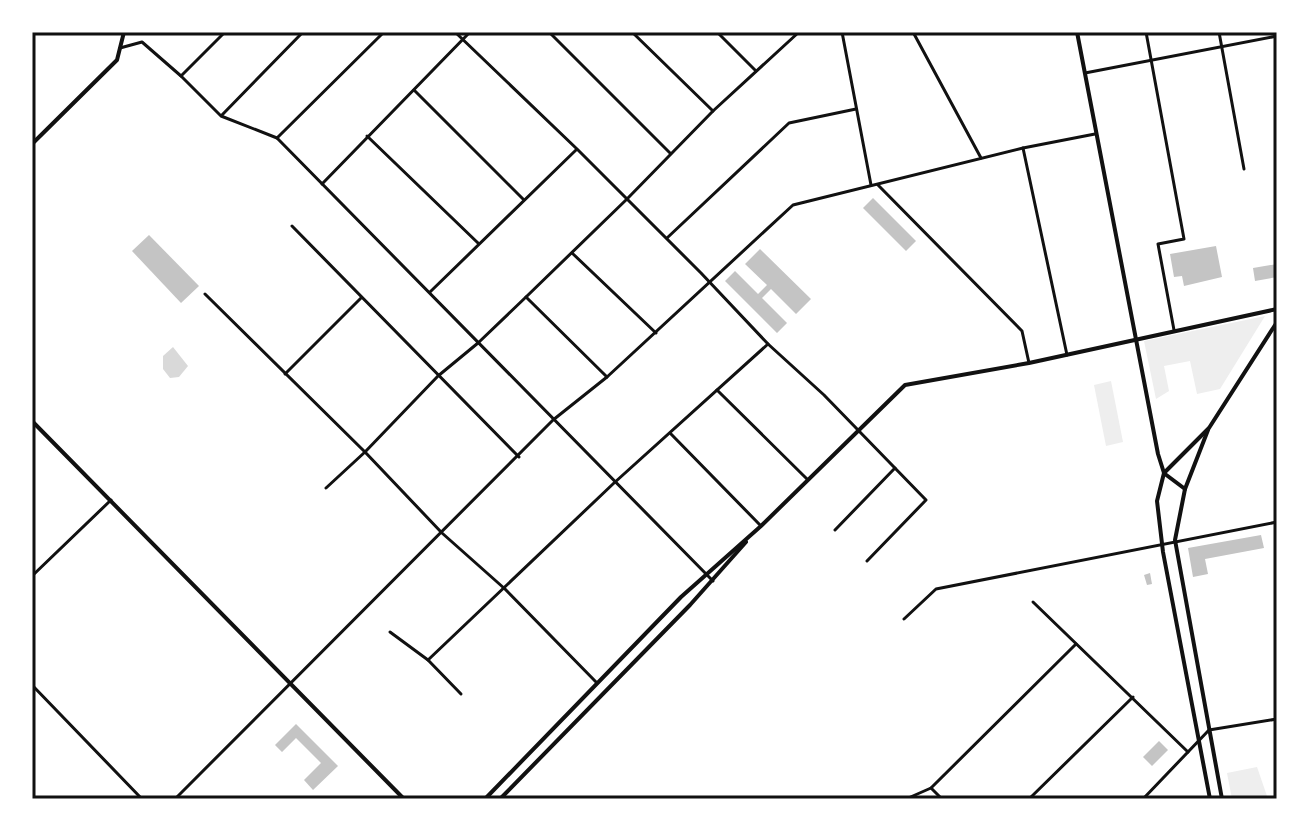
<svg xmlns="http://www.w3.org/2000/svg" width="1309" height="831" font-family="'DM Sans',sans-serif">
<rect width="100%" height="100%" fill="#fff"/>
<g fill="#eee">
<polygon points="1265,316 1220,389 1197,394 1190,361 1164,366 1169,391 1156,399 1144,341"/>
<polygon points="1111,381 1123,442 1106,446 1094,385"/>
<polygon points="1257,767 1268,799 1232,799 1227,773"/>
</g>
<polygon fill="#d9d9d9" points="173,347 188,366 179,377 170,378 163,369 163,356"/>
<g fill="#c4c4c4">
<polygon points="873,198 916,241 906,251 863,208"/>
<polygon points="149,235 199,286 181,303 132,251"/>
<polygon points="1216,246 1222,277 1184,286 1182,276 1174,277 1170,254"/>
<polygon points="760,249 811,299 796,314 771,289 762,298 787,323 777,333 725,281 735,271 758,294 767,285 745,264"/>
<polygon points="1277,264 1277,277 1255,281 1253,268"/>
<polygon points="1261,535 1264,548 1205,559 1208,574 1193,577 1188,548"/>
<polygon points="1150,573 1152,584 1147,585 1144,575"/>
<polygon points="296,724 338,766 313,790 304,780 321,763 296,738 282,752 275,745"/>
<polygon points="1159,741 1168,750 1152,766 1143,757"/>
</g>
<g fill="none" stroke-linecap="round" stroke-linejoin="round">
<g stroke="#111" stroke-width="3">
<polyline points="455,32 577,149 701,273 768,344 824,395 926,500 867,561"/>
<polyline points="549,32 670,153"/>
<polyline points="632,32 713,111"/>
<polyline points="717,32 756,71"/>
<polyline points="842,32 871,185"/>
<polyline points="913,32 981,158"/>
<polyline points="1146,32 1184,239 1158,244 1174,330"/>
<polyline points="1219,32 1244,169"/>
<polyline points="120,48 142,42 181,76 221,116 277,138 713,581"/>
<polyline points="1085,73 1277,36"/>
<polyline points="181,76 225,32"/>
<polyline points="414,90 524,200"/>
<polyline points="222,115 303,32"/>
<polyline points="367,136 478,243"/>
<polyline points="277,138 384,32"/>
<polyline points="1023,148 1067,355"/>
<polyline points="322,184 470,32"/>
<polyline points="878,185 1022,331 1029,363"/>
<polyline points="292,226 519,457"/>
<polyline points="667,238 789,123 856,109"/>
<polyline points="572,253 656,333"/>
<polyline points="430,292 576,150"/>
<polyline points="205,294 365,452 442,533 505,589 597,683"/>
<polyline points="526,297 607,377"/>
<polyline points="285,374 361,298"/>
<polyline points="717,390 807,479"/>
<polyline points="671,434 761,526"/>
<polyline points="326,488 365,452 438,376 478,343 526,297 627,199 713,111 799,32"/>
<polyline points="835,530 895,468"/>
<polyline points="32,576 111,500"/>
<polyline points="1033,602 1188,752"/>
<polyline points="904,619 936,589 1277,522"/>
<polyline points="390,632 428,660 461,694"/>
<polyline points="428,660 614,483 768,344"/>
<polyline points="32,685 142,799"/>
<polyline points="931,788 942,799"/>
<polyline points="175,799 553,420 607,377 793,205 1023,148 1095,134"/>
<polyline points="906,799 931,788 1076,644"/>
<polyline points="1029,799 1133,697"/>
<polyline points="1143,799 1209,730 1277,719"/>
</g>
<g stroke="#111" stroke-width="4">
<polyline points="1077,32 1158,454 1164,473"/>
<polyline points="32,144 117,60 124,32"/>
<polyline points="32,421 404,799"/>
<polyline points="485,799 681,597 761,526 905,385 1029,363 1277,309"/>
<polyline points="500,799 690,605 746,542"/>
</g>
<g stroke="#111" stroke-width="4">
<polyline points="1208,430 1185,489 1175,540 1222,799"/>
<polyline points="1165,474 1185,489"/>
<polyline points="1210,799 1163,552 1157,501 1164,473 1209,428 1277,322"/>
</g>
</g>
<rect width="1309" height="831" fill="none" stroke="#ffffff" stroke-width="68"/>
<rect x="34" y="34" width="1241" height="763" fill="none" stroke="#111" stroke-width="3"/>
</svg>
